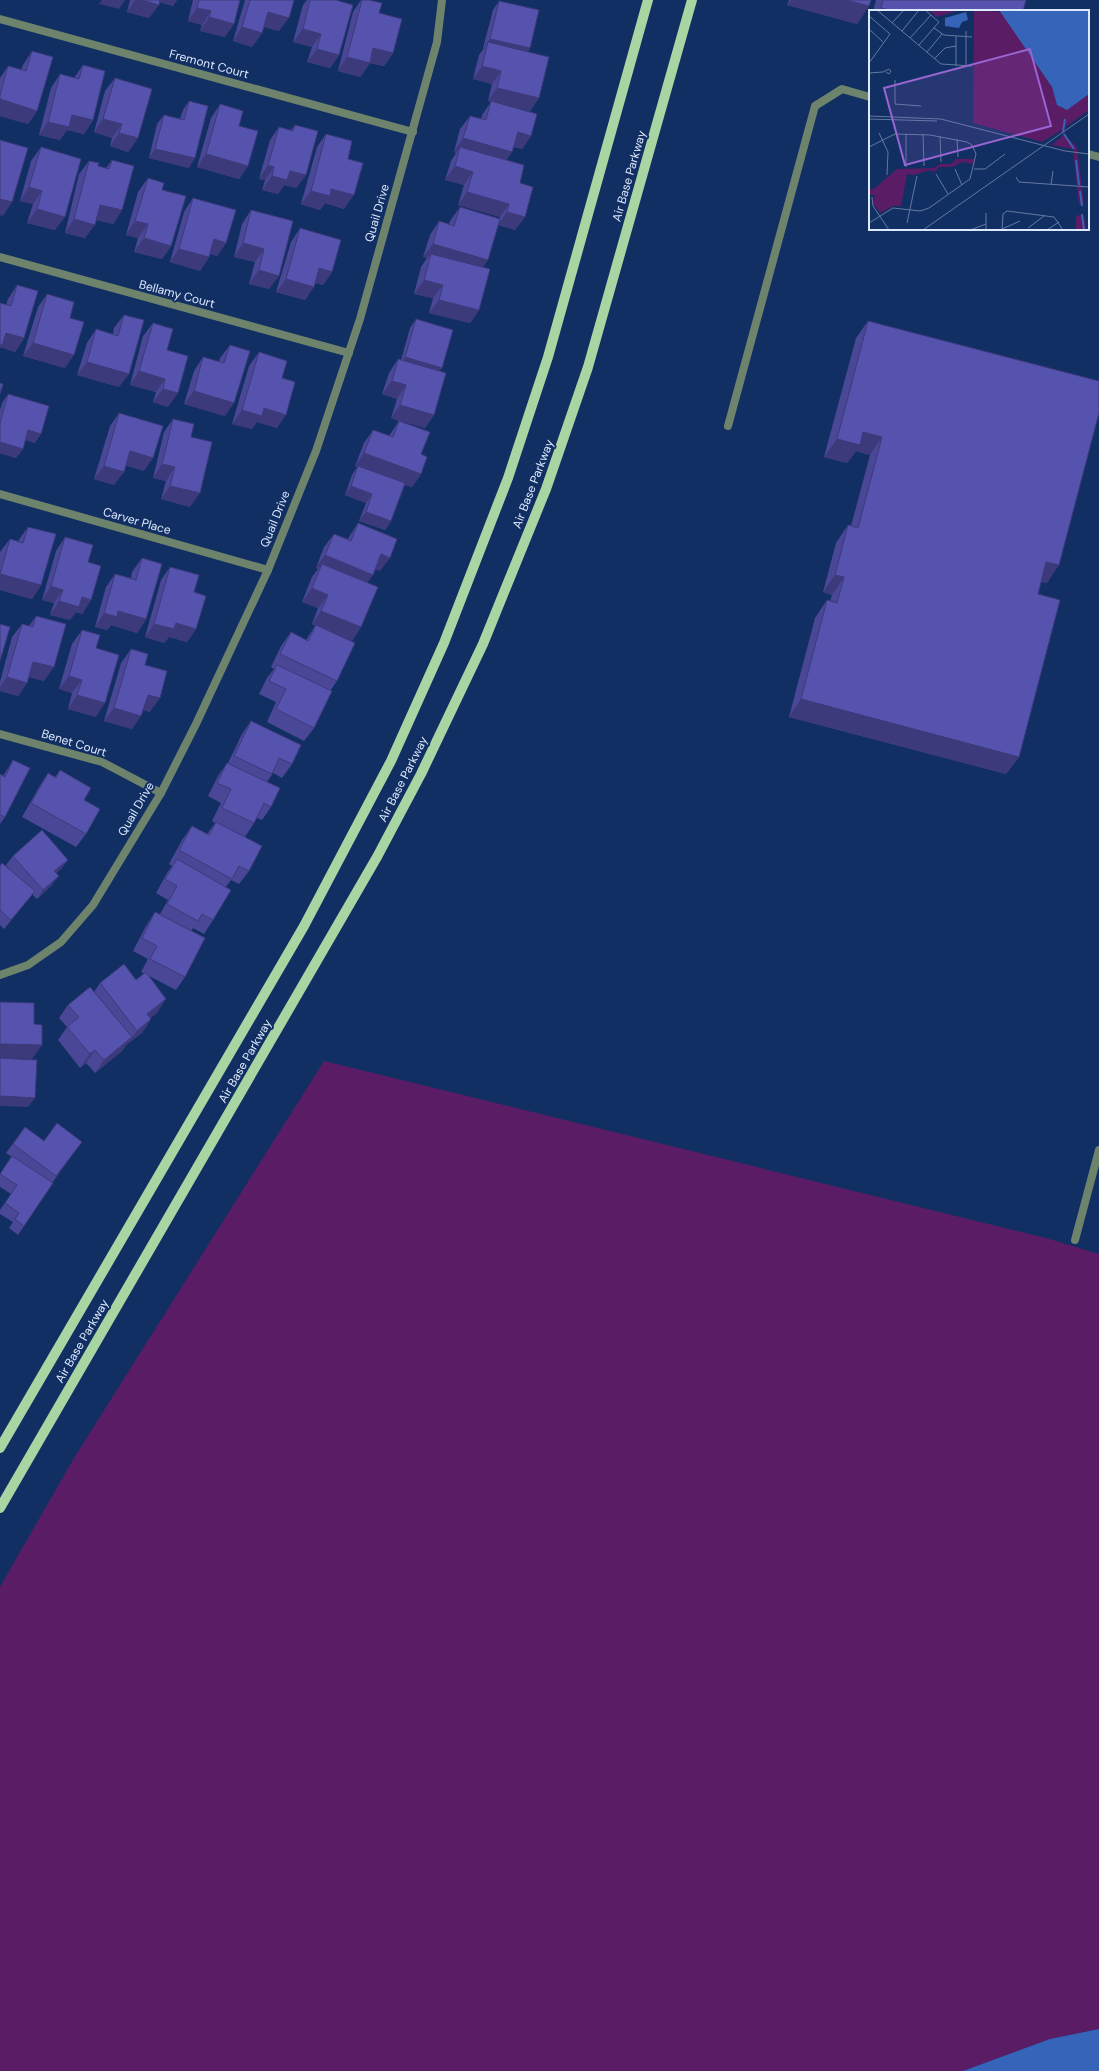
<svg xmlns="http://www.w3.org/2000/svg" width="1099" height="2071" font-family="'DM Sans',sans-serif">
<rect width="100%" height="100%" fill="#122f63"/>
<polygon fill="#5b1c66" points="324,1061 1046,1238 1099,1254 1099,2029 1050,2039 963,2071 0,2071 0,1587 74,1458"/>
<polygon fill="#3664b9" points="1099,2029 1099,2071 963,2071 1050,2039"/>
<g fill="none" stroke-linecap="round" stroke-linejoin="round">
<g stroke="#6e836b" stroke-width="8">
<polyline points="0,19 413,132"/>
<polyline points="1088,154 1099,157"/>
<polyline points="0,257 349,353"/>
<polyline points="728,426 815,106 842,89 870,97"/>
<polyline points="0,494 268,570"/>
<polyline points="0,734 102,762 161,793"/>
<polyline points="0,975 28,965 61,942 93,905 161,793 196,724 268,570 316,451 360,319 437,42 442,0"/>
<polyline points="1075,1240 1099,1150"/>
</g>
<g stroke="#a9d5a2" stroke-width="10">
<polyline points="0,1448 304,926 391,761 444,643 508,478 548,357 648,0"/>
<polyline points="0,1508 377,857 421,774 483,644 546,489 588,367 692,0"/>
</g>
</g>
<g fill="#4a4796">
<polygon points="130,0 177,0 173,6 160,2 149,18 127,12"/>
<polygon points="193,0 240,0 225,37 200,31 202,25 188,21"/>
<polygon points="245,0 294,0 279,31 264,27 262,33 252,47 233,41"/>
<polygon points="307,0 336,0 339,55 330,68 307,62 312,47 293,42 303,5"/>
<polygon points="361,0 369,0 379,13 393,53 384,66 370,63 360,77 338,71 353,12"/>
<polygon points="789,0 871,0 869,6 857,24 787,5"/>
<polygon points="876,0 1026,0 1023,11 873,11"/>
<polygon points="499,1 530,48 528,52 539,98 530,111 504,105 531,136 522,149 513,147 512,152 506,160 520,183 525,217 515,230 498,225 483,267 479,310 470,323 429,313 433,298 414,294 421,267 427,258 423,257 430,235 439,221 449,224 450,221 460,207 499,219 500,217 458,205 464,185 445,180 451,161 456,153 454,152 460,129 470,116 481,119 482,115 491,102 488,101 492,84 473,79 479,55 484,48 483,48 493,10"/>
<polygon points="32,51 37,111 28,124 0,116 0,78 8,66 21,70 23,65"/>
<polygon points="83,65 93,120 84,134 67,130 60,140 39,135 51,88 60,74 74,78"/>
<polygon points="115,78 138,138 128,152 110,146 112,138 94,132 105,91"/>
<polygon points="189,101 189,168 149,158 157,124 164,115 180,119 183,110"/>
<polygon points="220,104 239,126 248,166 239,179 197,167 211,118"/>
<polygon points="295,125 306,175 296,188 284,185 278,194 262,190 265,180 259,179 270,140 279,127 291,130"/>
<polygon points="326,134 348,159 344,209 325,203 320,210 301,204 317,147"/>
<polygon points="41,147 55,230 27,223 33,204 20,201 31,161"/>
<polygon points="112,160 122,210 113,224 96,220 85,238 65,233 79,174 89,161 98,166 106,168"/>
<polygon points="148,178 171,246 162,259 134,252 138,238 126,235 138,192"/>
<polygon points="193,198 226,243 217,256 210,254 209,257 200,271 170,262 184,212"/>
<polygon points="251,210 293,221 269,289 249,284 255,262 234,257 242,224"/>
<polygon points="300,228 332,272 323,285 315,283 305,300 276,292 291,242"/>
<polygon points="17,285 24,338 15,352 1,347 0,349 0,303 6,305 8,299"/>
<polygon points="47,294 70,318 65,368 23,356 38,307"/>
<polygon points="124,315 119,387 77,375 87,343 96,329 113,334 114,328"/>
<polygon points="416,319 439,371 434,415 425,428 401,421 421,454 421,474 412,487 405,485 391,521 385,530 359,521 366,503 345,495 352,475 357,467 355,466 364,443 373,430 389,436 399,421 391,418 397,399 382,394 389,373 398,359 401,360 410,328"/>
<polygon points="868,321 1047,583 1041,582 1038,594 1019,757 1006,774 789,717 815,618 827,600 830,601 832,595 823,592 836,543 848,525 851,526 870,455 856,451 847,463 824,457 856,338"/>
<polygon points="153,323 167,350 168,407 153,402 156,392 130,385 143,336"/>
<polygon points="230,345 225,416 184,404 194,371 203,357 219,362 220,358"/>
<polygon points="259,352 282,378 277,428 257,422 252,429 232,424 249,366"/>
<polygon points="8,394 35,443 25,440 23,449 16,458 0,453 0,410 2,403"/>
<polygon points="119,413 144,471 125,465 114,485 94,479 110,426"/>
<polygon points="173,419 190,507 161,499 166,481 153,478 164,432"/>
<polygon points="358,523 380,571 375,569 367,583 361,627 352,641 340,636 337,681 330,691 314,728 304,741 267,722 276,702 259,694 267,678 274,669 271,667 281,646 291,632 306,640 315,626 312,624 318,608 302,602 312,577 318,569 316,568 324,547 334,534 348,539 349,537"/>
<polygon points="28,527 41,585 32,599 0,590 0,552 10,539 18,541"/>
<polygon points="65,537 88,562 91,600 82,614 76,612 70,620 50,615 54,603 42,600 56,551"/>
<polygon points="142,558 146,619 137,633 111,625 107,630 95,627 106,587 115,574 131,578 132,572"/>
<polygon points="170,567 194,592 196,629 187,642 169,637 164,643 145,637 161,580"/>
<polygon points="36,616 44,681 29,677 27,683 18,696 0,691 0,682 12,637 22,624 29,626"/>
<polygon points="82,630 96,717 68,709 72,693 59,689 72,644"/>
<polygon points="131,649 145,665 150,712 143,710 132,729 104,721 121,663"/>
<polygon points="251,721 292,764 282,778 273,773 267,782 271,807 262,820 257,818 254,823 245,837 249,871 239,884 231,880 226,887 213,920 204,934 193,928 191,931 185,977 176,990 149,976 157,1013 150,1018 151,1019 142,1033 127,1044 122,1051 95,1073 86,1063 80,1068 58,1040 67,1027 59,1018 68,1005 94,992 100,983 136,980 144,973 141,972 148,959 133,951 146,926 155,912 160,914 168,900 156,893 167,873 172,866 169,864 182,840 192,826 207,834 215,823 212,821 221,803 208,796 218,776 227,763 228,763 242,734"/>
<polygon points="13,760 5,817 0,824 0,774 3,776"/>
<polygon points="60,770 84,800 86,834 76,847 22,817 39,787 48,773 55,777"/>
<polygon points="13,856 68,860 61,869 56,873 52,885 37,899 32,894 28,900 4,929 0,925 0,866 13,873 6,865"/>
<polygon points="25,1127 44,1141 75,1151 52,1183 53,1183 18,1235 9,1228 13,1222 0,1214 0,1210 11,1194 0,1187 0,1174 12,1157 6,1153"/>
</g>
<g fill="#3c3a7a">
<polygon points="102,0 125,0 119,9 99,4"/>
<polygon points="135,0 142,0 159,5 149,18 127,12"/>
<polygon points="155,0 177,0 173,6 154,1"/>
<polygon points="791,0 846,0 869,6 857,24 787,5"/>
<polygon points="197,8 211,11 202,25 188,21"/>
<polygon points="881,8 894,11 879,11"/>
<polygon points="268,12 289,18 279,31 259,25"/>
<polygon points="209,17 234,24 225,37 200,31"/>
<polygon points="242,27 262,33 252,47 233,41"/>
<polygon points="303,29 321,34 312,47 293,42"/>
<polygon points="490,39 530,48 524,57 488,42 484,48 483,48"/>
<polygon points="373,48 393,53 384,66 364,62"/>
<polygon points="317,49 339,55 330,68 307,62"/>
<polygon points="347,57 370,63 360,77 338,71"/>
<polygon points="482,66 501,71 492,84 473,79"/>
<polygon points="497,88 539,98 530,111 488,101"/>
<polygon points="0,99 37,111 28,124 0,116"/>
<polygon points="72,115 93,120 84,134 67,130 60,140 39,135 48,122"/>
<polygon points="103,119 122,124 112,138 94,132"/>
<polygon points="518,132 531,136 522,149 508,145"/>
<polygon points="119,133 138,138 128,152 110,146"/>
<polygon points="463,138 512,152 502,166 460,147 456,153 454,152"/>
<polygon points="155,149 195,158 189,168 149,158"/>
<polygon points="206,154 248,166 239,179 197,167"/>
<polygon points="268,165 274,167 265,180 259,179"/>
<polygon points="455,166 473,172 464,185 445,180"/>
<polygon points="290,171 306,175 296,188 284,185 278,194 262,190 272,176"/>
<polygon points="29,187 42,191 33,204 20,201"/>
<polygon points="331,189 354,195 344,209 325,203 320,210 301,204 311,191"/>
<polygon points="467,192 509,204 500,217 458,205"/>
<polygon points="0,199 12,202 3,216 0,215"/>
<polygon points="100,205 122,210 113,224 90,218"/>
<polygon points="37,209 65,217 55,230 27,223"/>
<polygon points="507,212 525,217 515,230 498,225"/>
<polygon points="74,219 95,225 85,238 65,233"/>
<polygon points="135,221 148,224 138,238 126,235"/>
<polygon points="144,238 171,246 162,259 134,252"/>
<polygon points="214,239 226,243 217,256 204,253"/>
<polygon points="243,243 264,249 255,262 234,257"/>
<polygon points="433,244 488,260 479,273 431,254 427,258 423,257"/>
<polygon points="179,249 209,257 200,271 170,262"/>
<polygon points="319,268 332,272 323,285 310,282"/>
<polygon points="259,270 279,276 269,289 249,284"/>
<polygon points="286,279 314,287 305,300 276,292"/>
<polygon points="424,280 443,285 433,298 414,294"/>
<polygon points="439,300 479,310 470,323 429,313"/>
<polygon points="6,333 24,338 15,352 1,347 0,349 0,341"/>
<polygon points="33,343 74,355 65,368 23,356"/>
<polygon points="405,357 442,368 436,377 399,366"/>
<polygon points="87,362 129,374 119,387 77,375"/>
<polygon points="139,371 165,379 156,392 130,385"/>
<polygon points="392,381 406,385 397,399 382,394"/>
<polygon points="163,389 178,393 168,407 153,402"/>
<polygon points="194,391 234,403 225,416 184,404"/>
<polygon points="400,405 434,415 425,428 391,418"/>
<polygon points="264,408 286,415 277,428 257,422 252,429 232,424 242,410"/>
<polygon points="28,430 41,434 35,443 22,439"/>
<polygon points="863,432 882,437 870,455 856,451 847,463 824,457 837,439"/>
<polygon points="0,442 23,449 16,458 0,453"/>
<polygon points="130,451 153,458 144,471 121,464"/>
<polygon points="364,453 421,474 412,487 357,467 358,466 357,467 355,466"/>
<polygon points="162,464 175,467 166,481 153,478"/>
<polygon points="104,466 124,472 114,485 94,479"/>
<polygon points="170,486 200,493 190,507 161,499"/>
<polygon points="351,486 372,494 366,503 345,495"/>
<polygon points="366,512 391,521 385,530 359,521"/>
<polygon points="381,554 390,558 380,571 372,568"/>
<polygon points="325,555 373,575 364,588 322,564 318,569 316,568"/>
<polygon points="1046,562 1059,565 1047,583 1034,580"/>
<polygon points="0,574 41,585 32,599 0,590"/>
<polygon points="835,575 844,577 832,595 823,592"/>
<polygon points="51,586 63,590 54,603 42,600"/>
<polygon points="312,588 328,595 318,608 302,602"/>
<polygon points="82,597 91,600 82,614 76,612 70,620 50,615 59,601"/>
<polygon points="118,611 146,619 137,633 111,625 107,630 95,627 104,613"/>
<polygon points="321,611 361,627 352,641 312,624"/>
<polygon points="176,623 196,629 187,642 169,637 164,643 145,637 154,624"/>
<polygon points="33,662 54,667 44,681 24,675"/>
<polygon points="69,676 82,680 72,693 59,689"/>
<polygon points="7,677 27,683 18,696 0,691 0,687"/>
<polygon points="77,695 105,703 96,717 68,709"/>
<polygon points="148,695 160,698 150,712 138,708"/>
<polygon points="801,699 1019,757 1006,774 789,717"/>
<polygon points="114,708 141,716 132,729 104,721"/>
<polygon points="68,860 61,869 48,880 54,871"/>
<polygon points="59,876 52,885 37,899 43,890"/>
<polygon points="35,891 28,900 4,929 11,920"/>
<polygon points="166,999 157,1013 138,1027 147,1014"/>
<polygon points="151,1019 142,1033 127,1044 137,1031"/>
<polygon points="132,1037 122,1051 95,1073 104,1060"/>
<polygon points="0,1044 42,1045 32,1059 0,1058"/>
<polygon points="95,1050 86,1063 80,1068 90,1054"/>
<polygon points="0,1096 35,1098 28,1107 0,1106"/>
</g>
<g fill="#5653af" stroke="#3c3a7a">
<polygon points="142,0 160,0 159,5"/>
<polygon points="199,0 240,0 234,24 209,17 211,11 197,8"/>
<polygon points="250,0 294,0 289,18 268,12 262,33 242,27"/>
<polygon points="310,0 336,0 353,5 339,55 317,49 321,34 303,29"/>
<polygon points="362,0 369,0 382,3 379,13 402,19 393,53 373,48 370,63 347,57"/>
<polygon points="846,0 871,0 869,6"/>
<polygon points="883,0 1026,0 1023,11 894,11 881,8"/>
<polygon points="499,1 539,10 530,48 490,39"/>
<polygon points="488,42 549,57 539,98 497,88 501,71 482,66"/>
<polygon points="32,51 53,57 37,111 0,99 0,95 8,66 26,71"/>
<polygon points="83,65 105,71 93,120 72,115 69,127 48,122 60,74 79,79"/>
<polygon points="115,78 152,89 138,138 119,133 122,124 103,119"/>
<polygon points="189,101 208,106 195,158 155,149 164,115 184,120"/>
<polygon points="491,101 537,114 531,136 518,132 512,152 463,138 470,116 486,120"/>
<polygon points="220,104 243,111 239,126 258,131 248,166 206,154"/>
<polygon points="295,125 318,131 306,175 290,171 287,180 272,176 274,167 268,165 279,127 293,131"/>
<polygon points="326,134 352,141 348,159 363,163 354,195 331,189 330,196 311,191"/>
<polygon points="0,140 28,148 12,202 0,199"/>
<polygon points="41,147 81,159 65,217 37,209 42,191 29,187"/>
<polygon points="460,147 524,165 520,183 533,187 525,217 507,212 509,204 467,192 473,172 455,166"/>
<polygon points="112,160 134,166 122,210 100,205 95,225 74,219 89,161 99,163 98,166 109,169"/>
<polygon points="148,178 164,183 162,190 186,196 171,246 144,238 148,224 135,221"/>
<polygon points="193,198 236,210 226,243 214,239 209,257 179,249"/>
<polygon points="460,207 500,219 488,260 433,244 439,221 454,226"/>
<polygon points="251,210 293,221 279,276 259,270 264,249 243,243"/>
<polygon points="300,228 341,240 332,272 319,268 314,287 286,279"/>
<polygon points="431,254 490,269 479,310 439,300 443,285 424,280"/>
<polygon points="17,285 38,291 24,338 6,333 2,345 0,344 0,303 11,306"/>
<polygon points="47,294 74,302 70,318 84,322 74,355 33,343"/>
<polygon points="124,315 144,320 129,374 87,362 96,329 118,336"/>
<polygon points="416,319 453,330 442,368 405,357"/>
<polygon points="868,321 1099,381 1099,413 1059,565 1046,562 1038,594 1060,600 1019,757 801,699 827,600 837,603 844,577 835,575 848,525 858,528 882,437 863,432 860,445 837,439"/>
<polygon points="153,323 173,329 167,350 188,356 178,393 163,389 165,379 139,371"/>
<polygon points="230,345 250,351 234,403 194,391 203,357 224,363"/>
<polygon points="259,352 287,361 282,378 295,382 286,415 264,408 262,416 242,410"/>
<polygon points="398,359 446,373 434,415 400,405 406,385 392,381"/>
<polygon points="0,383 3,384 0,394"/>
<polygon points="8,394 49,406 41,434 28,430 23,449 0,442 0,423"/>
<polygon points="119,413 163,426 153,458 130,451 124,472 104,466"/>
<polygon points="173,419 194,424 191,437 212,442 200,493 170,486 175,467 162,464"/>
<polygon points="399,421 430,432 421,454 427,457 421,474 364,453 373,430 393,437"/>
<polygon points="358,466 405,483 391,521 366,512 372,494 351,486"/>
<polygon points="358,523 397,539 390,558 381,554 373,575 325,555 334,534 351,541"/>
<polygon points="28,527 56,534 41,585 0,574 10,539 23,543"/>
<polygon points="65,537 93,545 88,562 101,566 91,600 82,597 79,607 59,601 63,590 51,586"/>
<polygon points="142,558 162,564 146,619 118,611 117,617 104,613 115,574 136,580"/>
<polygon points="322,564 378,587 361,627 321,611 328,595 312,588"/>
<polygon points="170,567 199,575 194,592 206,596 196,629 176,623 174,629 154,624"/>
<polygon points="36,616 66,624 54,667 33,662 27,683 7,677 22,624 33,627"/>
<polygon points="0,624 10,627 0,661"/>
<polygon points="316,625 355,643 337,681 280,654 291,632 308,641"/>
<polygon points="82,630 100,635 96,648 119,655 105,703 77,695 82,680 69,676"/>
<polygon points="131,649 148,654 145,665 167,671 160,698 148,695 141,716 114,708"/>
<polygon points="277,665 332,691 314,728 276,709 286,689 269,681"/>
<polygon points="251,721 301,745 292,764 279,758 272,774 234,756"/>
<polygon points="13,760 30,768 5,817 0,815 0,774 5,777"/>
<polygon points="227,763 280,788 271,807 264,803 254,823 222,808 231,789 217,783"/>
<polygon points="60,770 91,788 84,800 100,809 86,834 31,803 48,773 56,778"/>
<polygon points="216,822 262,846 249,871 239,866 232,879 179,850 192,826 209,835"/>
<polygon points="42,830 68,860 54,871 59,876 43,890 13,856"/>
<polygon points="177,859 231,890 213,920 202,914 198,921 167,904 177,886 165,879"/>
<polygon points="2,863 35,891 11,920 0,910 0,866"/>
<polygon points="155,912 205,938 185,977 150,959 157,946 142,938"/>
<polygon points="124,964 136,980 146,972 166,999 147,1014 151,1019 137,1031 100,983"/>
<polygon points="90,987 132,1037 104,1060 95,1050 90,1054 67,1027 79,1017 68,1005"/>
<polygon points="0,1002 34,1003 34,1024 42,1025 42,1045 0,1044"/>
<polygon points="0,1058 37,1060 35,1098 0,1096"/>
<polygon points="57,1123 82,1142 56,1176 13,1144 25,1127 44,1141"/>
<polygon points="12,1156 53,1183 24,1226 15,1219 19,1213 5,1203 17,1185 0,1174"/>
</g>
<g text-anchor="middle" dominant-baseline="central" stroke-width="4" stroke-linejoin="round" paint-order="stroke">
<g font-size="12" fill="#dde9fd" stroke="#122f63">
<text transform="translate(209 64) rotate(15)">Fremont Court</text>
<text transform="translate(629 176) rotate(-74)">Air Base Parkway</text>
<text transform="translate(377 213) rotate(-74)">Quail Drive</text>
<text transform="translate(177 294) rotate(15)">Bellamy Court</text>
<text transform="translate(533 484) rotate(-69)">Air Base Parkway</text>
<text transform="translate(275 519) rotate(-68)">Quail Drive</text>
<text transform="translate(137 521) rotate(16)">Carver Place</text>
<text transform="translate(74 743) rotate(17)">Benet Court</text>
<text transform="translate(403 779) rotate(-63)">Air Base Parkway</text>
<text transform="translate(136 809) rotate(-60)">Quail Drive</text>
<text transform="translate(245 1061) rotate(-60)">Air Base Parkway</text>
<text transform="translate(82 1341) rotate(-60)">Air Base Parkway</text>
</g>
</g>
<g transform="translate(869 10)">
<rect width="220" height="220" fill="#122f63"/>
<path d="M59,0H90L68,7ZM105,0L133,2L183,77L188,95L195,99L220,84V100L195,118L196,125L208,137L215,195L210,194L204,139L182,135L194,126L193,120L173,132L104,113ZM87,149H105L104,154L93,152L83,157H71L65,162L61,160L45,165L38,164L32,196H24L11,203L4,193L6,186L3,184L0,186V179H5L28,159L65,158L71,154H82ZM214,204L218,220H207V206Z" fill="#5b1c66"/>
<path d="M130,0H220V84L198,100L188,95L183,77ZM97,2L99,10L93,12L90,18L76,16V8Z" fill="#3664b9"/>
<path fill="none" stroke="#3664b9" stroke-width="2" d="M194,122L196,109M195,124L205,139M207,150L210,175M211,181L213,196M213,204L215,220"/>
<path fill="none" stroke="#6379a1" stroke-width="1" d="M8,0L72,54L103,56M0,6L21,24L0,53M23,13L35,0M65,18L75,25L103,27M0,19L14,32M33,21L50,0M97,21V56M87,26V56M41,28L62,5M50,35L70,12L56,0M58,42L73,24M65,49L76,38L87,36M0,63L14,62L20,59L22,61L20,64L17,62M26,70V94L52,96M0,106L72,109L196,141L220,144M0,109L68,111M10,123L19,142L18,165M54,124L55,156M71,126L72,152M88,129L89,147M0,137L26,124L61,125L98,132L103,135L107,144L101,169L60,198L51,201L24,198L0,213M0,138V159M37,157V124M86,159L93,175M105,159H116L136,144M67,164L79,184M147,167L150,172L220,177M182,175L184,161M3,187L4,196L20,220M117,203V220M38,213L48,166M159,218L175,206M133,219L151,211M54,220L220,104M101,220L117,214M133,220L134,204L138,201L185,207L194,220M178,220L190,212"/>
<path fill="#9865d2" fill-opacity="0.15" stroke="#9865d2" stroke-width="2" d="M161,39L182,116L36,155L15,78Z"/>
<rect width="220" height="220" fill="none" stroke="#dde9fd" stroke-width="2"/>
</g>
</svg>
